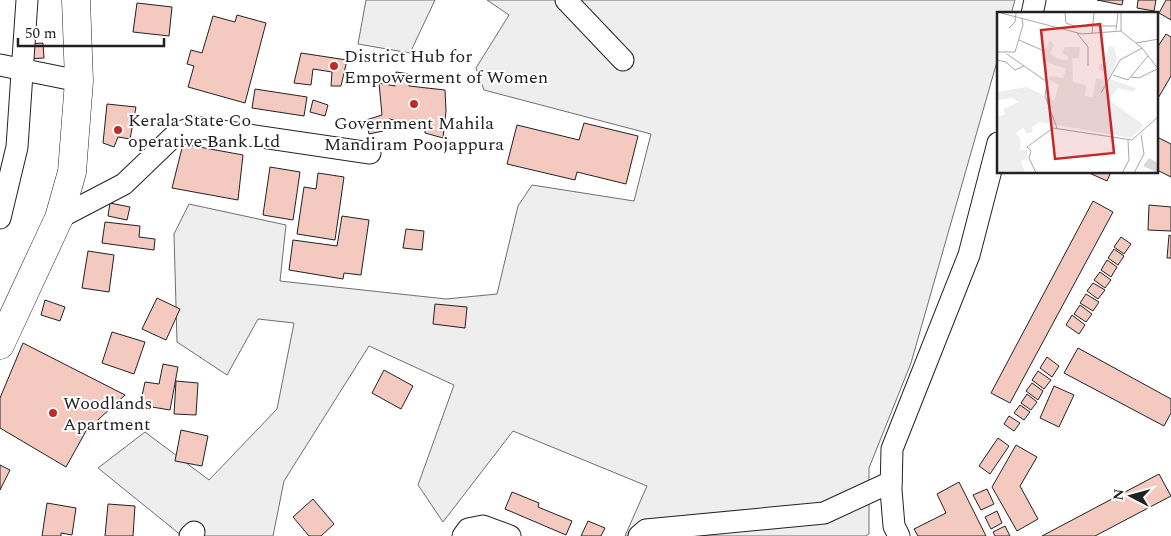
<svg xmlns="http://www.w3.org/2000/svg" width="1171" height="536" font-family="Spectral,serif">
<rect width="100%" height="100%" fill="#fff"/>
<g fill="#eee" stroke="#6f6f6f">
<polygon points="366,0 435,0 410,53 358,44"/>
<polygon points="487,0 1015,0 1011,14 998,14 998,58 911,363 869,468 869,534 866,536 625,536 647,486 513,431 443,522 418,485 454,385 369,346 284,481 273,536 182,536 98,468 145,432 209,480 277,409 294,323 258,319 227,375 177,342 174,234 189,204 286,225 280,281 446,299 497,294 518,206 532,185 634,201 651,134 484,90 476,68 509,15"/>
</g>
<g fill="#f3c9c0" stroke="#222">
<polygon points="1097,0 1123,0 1122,5"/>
<polygon points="1138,0 1156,0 1154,11 1137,8"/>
<polygon points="1166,0 1171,0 1171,20 1159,13"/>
<polygon points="137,3 172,7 169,36 133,32"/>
<polygon points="237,15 266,23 245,103 188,87 194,66 187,64 191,50 202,53 213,16 235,22"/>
<polygon points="1166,34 1171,37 1171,76 1157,100 1157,48"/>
<polygon points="43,43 44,58 27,59 25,44"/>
<polygon points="301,53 347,60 341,86 331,86 332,72 313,69 311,85 294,83"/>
<polygon points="396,72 410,74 409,86 445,90 446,111 443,138 425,133 425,126 389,119 383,131 369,134 366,120 382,115 379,83 395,86"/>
<polygon points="255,89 307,97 304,116 252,108"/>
<polygon points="313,100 328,105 325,116 310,112"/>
<polygon points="107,104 136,107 130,139 118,137 114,147 103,143"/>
<polygon points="584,123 638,136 626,184 577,172 575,180 507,164 517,125 579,140"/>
<polygon points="1157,137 1171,144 1171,177 1157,170"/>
<polygon points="183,144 243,155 238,200 172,188"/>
<polygon points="270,167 300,172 293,220 263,215"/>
<polygon points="1087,172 1111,172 1107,181"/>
<polygon points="318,173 344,177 335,240 297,234 304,187 316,189"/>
<polygon points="1093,201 1113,212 1010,403 991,393"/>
<polygon points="110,203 130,207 127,220 108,216"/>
<polygon points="1149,205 1171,207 1171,231 1148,230"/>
<polygon points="342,216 369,220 361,275 344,273 343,279 289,270 293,240 337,246"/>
<polygon points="105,222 140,226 139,237 155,239 154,250 102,243"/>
<polygon points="406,229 424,231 422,250 403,248"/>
<polygon points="1169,235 1171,236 1171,258 1167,258"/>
<polygon points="1121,237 1131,244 1124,254 1114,247"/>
<polygon points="1114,249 1124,256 1118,265 1108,258"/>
<polygon points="88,251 114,255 109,292 82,288"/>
<polygon points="1107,260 1117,267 1111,277 1101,270"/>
<polygon points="1100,272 1111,280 1105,288 1094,280"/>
<polygon points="1093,283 1105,290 1098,299 1087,291"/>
<polygon points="1086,294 1099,302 1093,311 1080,303"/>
<polygon points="157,298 180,309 166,340 142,329"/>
<polygon points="45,300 65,307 60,321 41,315"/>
<polygon points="435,304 467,307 465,328 433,324"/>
<polygon points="1080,305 1092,314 1086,322 1074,314"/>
<polygon points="1072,315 1085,325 1079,334 1066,325"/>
<polygon points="112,332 145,342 134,374 102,363"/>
<polygon points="23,343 125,395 86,431 66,467 0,428 0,398"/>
<polygon points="1078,348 1171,399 1171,413 1164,426 1064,373"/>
<polygon points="1047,357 1059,366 1052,377 1040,368"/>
<polygon points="163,364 178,367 170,410 140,405 145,382 159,384"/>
<polygon points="384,370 413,386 401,409 372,393"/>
<polygon points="1038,371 1051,380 1044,389 1032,380"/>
<polygon points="176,381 198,383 196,415 174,414"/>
<polygon points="1032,383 1043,391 1038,400 1026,391"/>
<polygon points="1054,386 1074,395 1059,427 1040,418"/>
<polygon points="1027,394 1037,402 1031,410 1021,403"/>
<polygon points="1020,405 1030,412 1024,420 1014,413"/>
<polygon points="1009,416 1020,423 1014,431 1004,424"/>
<polygon points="181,430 208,436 202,466 175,461"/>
<polygon points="998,438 1009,446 990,474 979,466"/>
<polygon points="1016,445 1037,457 1020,486 1038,519 1017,531 992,487"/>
<polygon points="0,465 10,470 0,490"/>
<polygon points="1159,474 1171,496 1095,536 1042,536"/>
<polygon points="959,482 986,536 918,536 914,529 946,513 937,494"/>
<polygon points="987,489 994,504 981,510 973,495"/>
<polygon points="512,492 539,503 538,507 572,521 566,535 505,509"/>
<polygon points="313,499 334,524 321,536 309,536 293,517"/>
<polygon points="47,503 76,508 72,535 61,533 61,536 42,536"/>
<polygon points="108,504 135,506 133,536 105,536"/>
<polygon points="997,511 1002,523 991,529 985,517"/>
<polygon points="588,521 605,528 601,536 581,536"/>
<polygon points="1005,526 1010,536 995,536 993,532"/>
</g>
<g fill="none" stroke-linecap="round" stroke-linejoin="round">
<defs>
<g id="minor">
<polyline points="566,0 623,60"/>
<polyline points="1032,14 1035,0"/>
<polyline points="0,65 79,81"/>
<polyline points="0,218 17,147 27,0"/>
<polyline points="59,218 124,184 177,133 195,127 370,153"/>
<polyline points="190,536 194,532"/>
<polyline points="463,536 468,529 483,526 510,536"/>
<polyline points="639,536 646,530 824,513 891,482"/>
<polyline points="899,536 894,526 891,490 892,449 969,255 998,143"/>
</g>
<polyline id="major" points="0,345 59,218 72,172 79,81 76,0"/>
</defs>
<use href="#minor" stroke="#222" stroke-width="23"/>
<use href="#major" stroke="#222" stroke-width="29"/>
<use href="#minor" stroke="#fff" stroke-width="21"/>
<use href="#major" stroke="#fff" stroke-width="28"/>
</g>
<g fill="#c62828" stroke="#fff" stroke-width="2">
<circle cx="334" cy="66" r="5"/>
<circle cx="414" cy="104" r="5"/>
<circle cx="118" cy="130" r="5"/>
<circle cx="53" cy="413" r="5"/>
</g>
<g text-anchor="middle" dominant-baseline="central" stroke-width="4" stroke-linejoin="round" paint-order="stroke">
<g font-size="18" fill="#222" stroke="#fff" text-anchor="start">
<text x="344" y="56">District Hub for<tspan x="344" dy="21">Empowerment of Women</tspan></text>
<text x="128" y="120">Kerala State Co<tspan x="128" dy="21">operative Bank Ltd</tspan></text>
<text x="414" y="123" text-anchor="middle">Government Mahila<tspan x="414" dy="21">Mandiram Poojappura</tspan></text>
<text x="63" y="403">Woodlands<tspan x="63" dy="21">Apartment</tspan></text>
</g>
</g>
<g transform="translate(997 12)">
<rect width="161" height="161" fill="#fff"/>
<path d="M53,28L57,33L53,41L61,47L71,48V44L65,41L68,35H83L82,46H75L76,70L89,73L88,84L96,85L99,66L107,68L111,61L102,58V52H108L112,34L117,35L120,47L113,67L139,76L137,80L121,76L112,88L147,113L134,126L43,110L35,115L36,120L30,122L26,116L19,121L24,128L23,138H30L31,146L24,149L28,161H0V105L8,102L6,97L22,90L15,86L0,88V80L30,75L57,89L62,73L51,67L55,64L66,66L69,57L44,48Z" fill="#eee"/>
<path d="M152,146L161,151V161L146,154Z" fill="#d9d9d9"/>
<path fill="none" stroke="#a7a7a7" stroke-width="1" d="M4,1L85,22L124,19L145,36L162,58M68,1L69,11L77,14H120M12,16L18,10L19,1M119,18L121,1M124,19V1M80,21L91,35V54M95,21L97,1M22,28L47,39M139,31L162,27M0,40H18L26,13L25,6M10,42L50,70L48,84L60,116M0,48L9,50L18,58L27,54M116,63L131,68L151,44M134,65L142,66L160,57M104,81L123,48L145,36M39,161L32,146L34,139L30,135L56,116L135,128L162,104M125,161L132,148L131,128M137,161L147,142L144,123"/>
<path fill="#c62828" fill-opacity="0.15" stroke="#c62828" stroke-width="2.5" d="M103,12L117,141L58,147L44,18Z"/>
<rect width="161" height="161" fill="none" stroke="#222" stroke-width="2.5"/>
</g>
<g transform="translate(1131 496) rotate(276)" stroke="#ffffff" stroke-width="4" paint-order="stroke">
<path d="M0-4L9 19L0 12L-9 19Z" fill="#222222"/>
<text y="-8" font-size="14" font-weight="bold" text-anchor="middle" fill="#222222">N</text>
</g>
<path d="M18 38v8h146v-8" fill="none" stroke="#222222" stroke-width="2.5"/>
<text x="25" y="38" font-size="15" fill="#222222" stroke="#ffffff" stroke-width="4" paint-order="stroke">50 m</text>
</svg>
